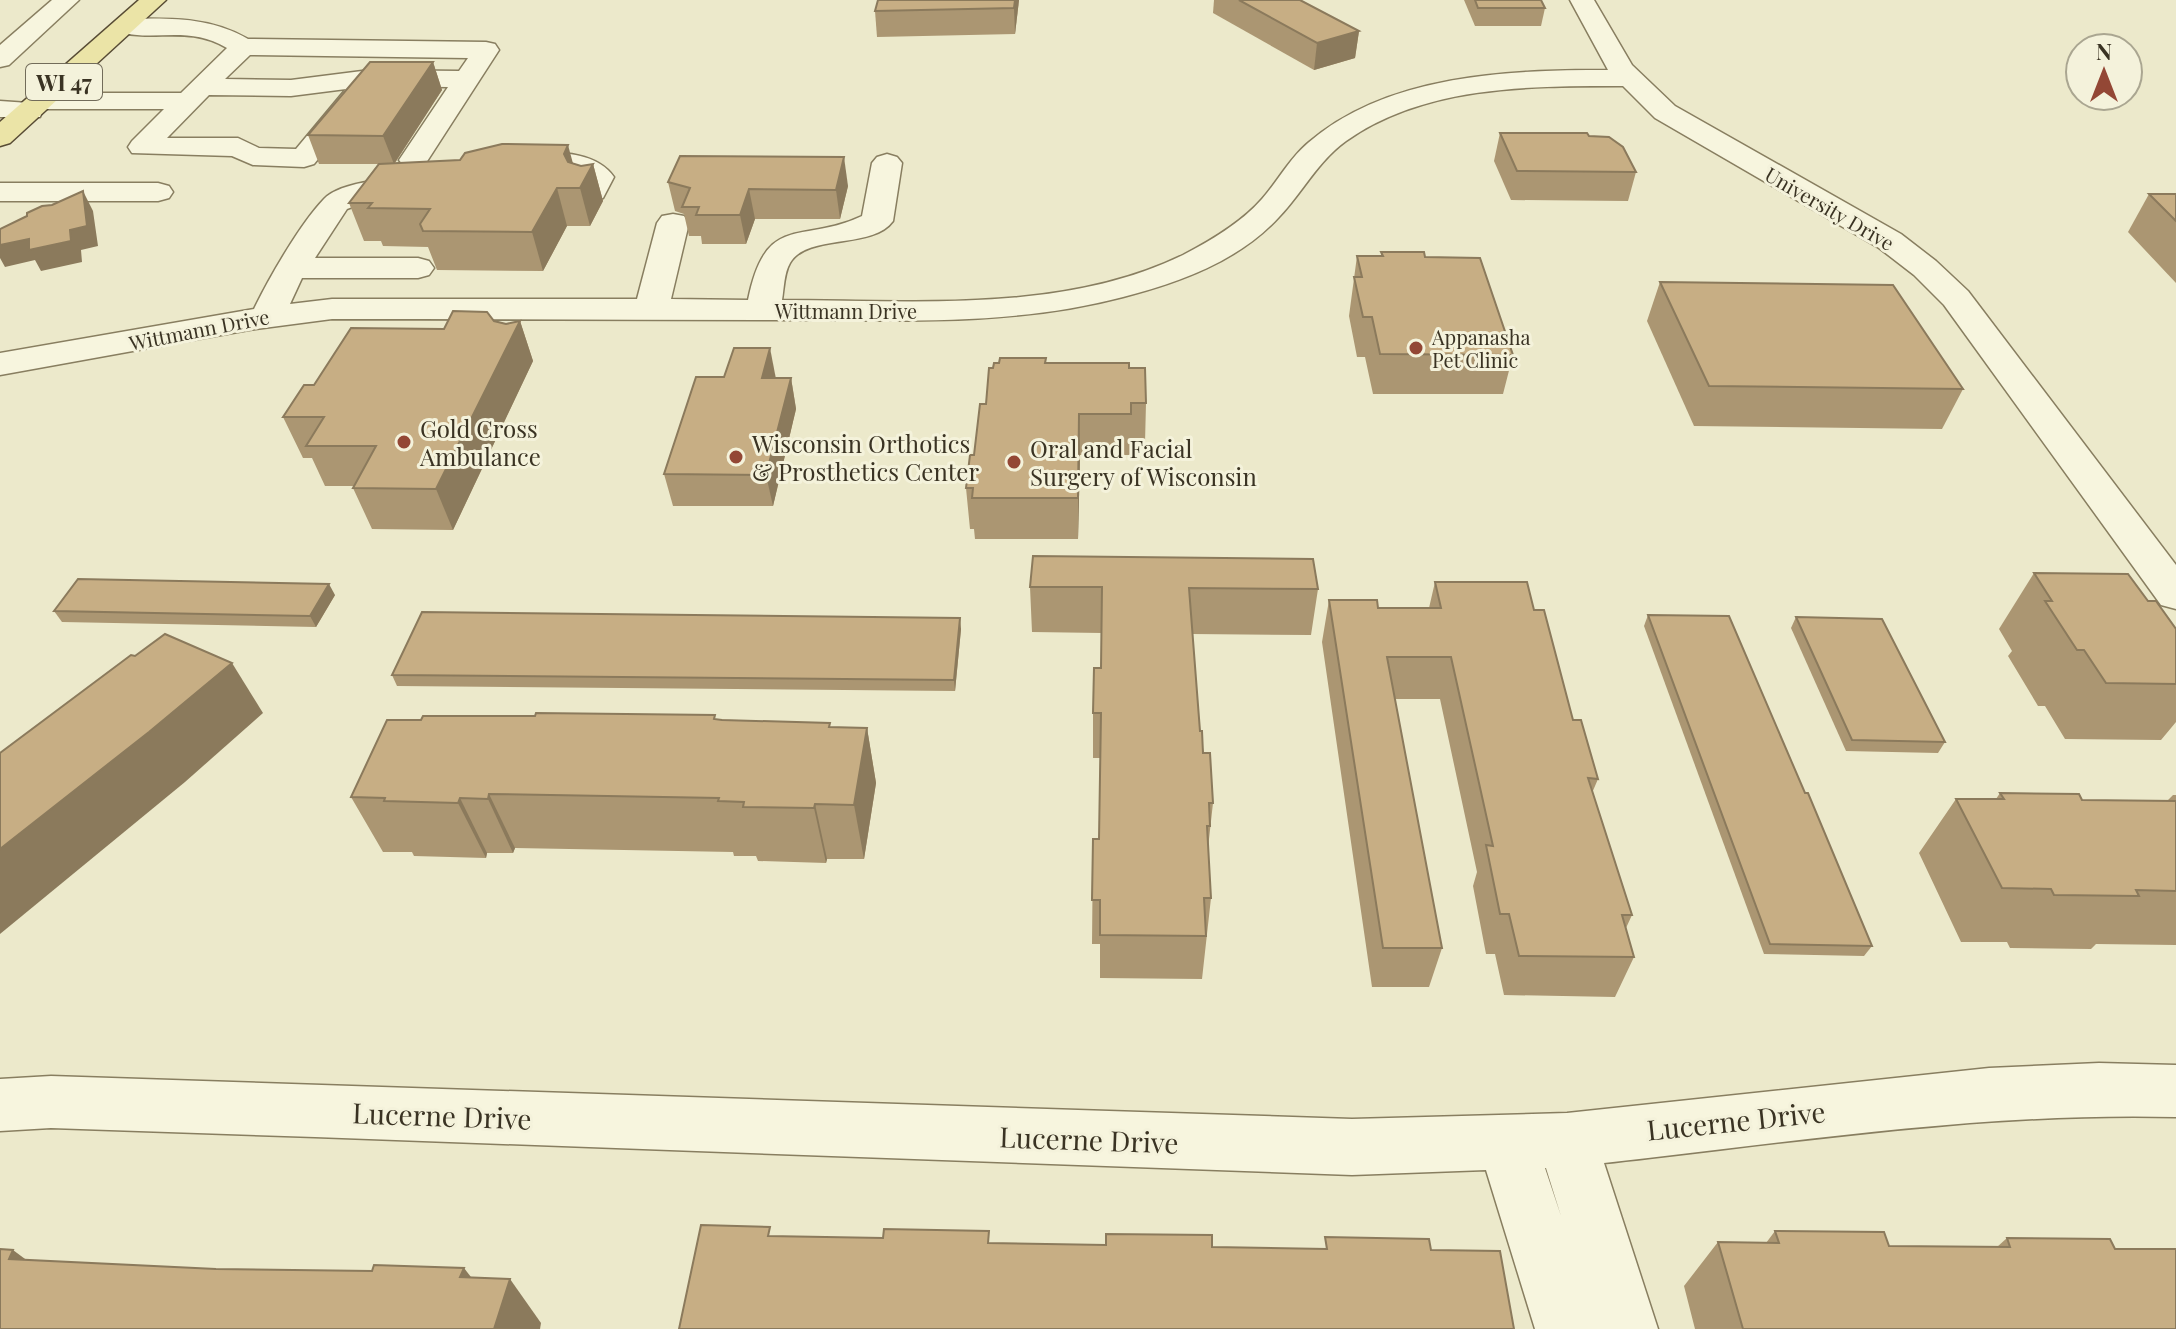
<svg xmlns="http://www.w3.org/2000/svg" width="2176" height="1329" font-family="'Playfair Display',serif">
<rect width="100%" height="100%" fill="#ece9cb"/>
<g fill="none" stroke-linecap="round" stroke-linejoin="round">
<defs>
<g id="minor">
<polygon points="52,0 79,0 9,65 0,67 0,45"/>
<path d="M1570,0H1594L1632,65L1675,106L1901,234L1936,261L1968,291L2176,565V609L2161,605L1944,305L1914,275L1879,248L1655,118L1623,86C1531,86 1425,85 1346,141C1317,162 1303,192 1279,217C1239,261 1178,283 1123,297C1010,327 891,320 776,320C628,320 480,319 332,319L249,330L0,375V353L254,309C269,278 300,224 324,199C341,181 401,175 425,181L429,187L425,193L379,197L347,209L315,258H418L429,261L434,268L429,275L418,278H302L290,304L332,299H637L657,223L662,216L673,214L684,216L689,223L671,299L748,300C766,211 801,245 862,216L872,163L877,157L887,154L897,157L902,163L893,221C872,250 807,233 790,263C784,273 784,288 782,300C912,300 1062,314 1183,255C1210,241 1241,223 1262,199C1278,181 1289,159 1308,143C1387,74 1509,70 1608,70Z"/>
<path d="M127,19C170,18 210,17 248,39L486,42L495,44L499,50L424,166L414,169L404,166L399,160L448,87L378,86L314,164L304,167L253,165L232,156L132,153L128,147L132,141L164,109H43L40,117H0V101L29,103L32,95L42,93H181L227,48C188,25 157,42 118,32L114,27L118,22ZM250,55L468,58L459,71L370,70L291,80L225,79ZM346,89L296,149L259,148L238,138H167L209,95L291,96Z"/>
<path d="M537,153C563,152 597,153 614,177L603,198L592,201L581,198L577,192L583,179C558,162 532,178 506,171L501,165L506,159Z"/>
<polygon points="0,183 158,183 169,186 173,192 169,198 158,201 0,201"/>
<path d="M2099,1063L2176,1065V1117C1984,1112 1794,1142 1604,1163L1658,1329H1535L1486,1170L1352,1175L315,1137L51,1128L0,1131V1079L51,1076L1352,1119L1567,1113L1989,1068ZM1545,1168H1546L1561,1216Z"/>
</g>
<polygon id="major" points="139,0 166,0 10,143 0,146 0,122"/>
</defs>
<use href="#minor" stroke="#887e60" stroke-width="3"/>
<use href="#major" stroke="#574b34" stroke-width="3"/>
<use href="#minor" fill="#f7f5de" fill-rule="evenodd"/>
<use href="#major" fill="#ebe4a7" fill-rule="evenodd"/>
</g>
<g fill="#ab9672">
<polygon points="1019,0 1015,34 877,37 875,11"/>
<polygon points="1214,0 1300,0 1359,31 1355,58 1314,70 1213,13"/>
<polygon points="1464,0 1541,0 1545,8 1541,26 1475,26"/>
<polygon points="433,62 442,90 395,163 574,164 581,166 593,164 603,201 590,226 567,226 543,271 437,270 428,247 383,246 381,241 364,241 349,203 378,164 319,164 308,135"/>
<polygon points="1500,133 1589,136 1636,172 1628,201 1511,200 1494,161"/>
<polygon points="668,182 848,186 840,219 755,219 746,244 702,244 701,236 689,236 684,214 675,211"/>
<polygon points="2149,194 2176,194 2176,283 2128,232"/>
<polygon points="1381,252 1425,257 1513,355 1503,394 1373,394 1365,357 1357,357 1349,316 1357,256 1381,256"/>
<polygon points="1660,282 1963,389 1942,429 1694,426 1647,321"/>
<polygon points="494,321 506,324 520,321 533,361 453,530 372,529 353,488 354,486 325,486 312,458 303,458 283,417 314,385 444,329"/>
<polygon points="1046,363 1129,368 1146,403 1145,443 1130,443 1130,455 1080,455 1078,539 975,539 974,529 970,529 966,488 974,455"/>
<polygon points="776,378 791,378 796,409 773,506 673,506 664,474"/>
<polygon points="2034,573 2148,601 2176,629 2176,722 2161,740 2065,739 2045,706 2038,706 2008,656 2012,651 1999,629"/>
<polygon points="1435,582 1534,610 1573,720 1598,779 1592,793 1632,915 1626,928 1634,957 1615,997 1504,995 1495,954 1486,954 1473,886 1477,872 1440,699 1395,699 1442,948 1429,987 1372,987 1322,642 1329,600 1378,608 1429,608"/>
<polygon points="1030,587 1318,589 1311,635 1192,634 1200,731 1213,803 1208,848 1211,898 1202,979 1100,978 1100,944 1092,944 1093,839 1099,839 1100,758 1093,758 1093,713 1101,668 1102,633 1032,632"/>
<polygon points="335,595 316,627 62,622 54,611"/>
<polygon points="1648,615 1872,946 1864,956 1764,954 1644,626"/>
<polygon points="1796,617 1945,742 1938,753 1846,751 1791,628"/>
<polygon points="961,629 955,691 397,686 392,675"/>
<polygon points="716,719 831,727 867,728 876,783 864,859 827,859 826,863 758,861 756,856 734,856 733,852 515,848 513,853 487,853 486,858 414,856 412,852 383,852 351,797"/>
<polygon points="2000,793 2082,800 2167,801 2173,795 2176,795 2176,945 2096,944 2091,949 2010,948 2007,942 1961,942 1919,853 1956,799 1996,799"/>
<polygon points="1775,1231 1889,1246 1997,1247 2007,1238 2115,1249 2176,1329 1695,1329 1684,1286 1718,1242 1766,1243"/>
</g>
<g fill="#8b7a5c">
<polygon points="1015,0 1019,0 1015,34 1014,8"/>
<polygon points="1359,31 1355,58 1314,70 1317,43"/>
<polygon points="433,62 442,90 394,164 383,136"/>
<polygon points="568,145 578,182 564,154"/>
<polygon points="844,157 848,186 840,219 836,190"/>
<polygon points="593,164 603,201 590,226 580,188"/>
<polygon points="557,188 567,226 543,271 532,232"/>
<polygon points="749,189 755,219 746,244 740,215"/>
<polygon points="83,191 93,211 98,246 81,250 82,262 41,271 35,260 5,267 0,258 0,245"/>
<polygon points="520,321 533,361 453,530 436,489"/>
<polygon points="770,348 776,379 762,378"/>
<polygon points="791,378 796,409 773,506 766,475"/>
<polygon points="1079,414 1080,455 1078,539 1078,498"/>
<polygon points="329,584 335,595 316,627 310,616"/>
<polygon points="960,618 961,629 955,691 954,680"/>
<polygon points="232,663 263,713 185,782 0,934 0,849"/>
<polygon points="867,728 876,783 864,859 854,805"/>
<polygon points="489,794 515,848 513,853 488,799"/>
<polygon points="460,798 487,853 486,858 458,803"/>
<polygon points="815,804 827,859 826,863 814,808"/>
<polygon points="13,1250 72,1294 9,1259"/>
<polygon points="464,1268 498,1312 460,1277"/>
<polygon points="510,1279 541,1323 540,1329 494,1329"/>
</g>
<g fill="#c7ae84" stroke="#8b7a5c" stroke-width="2">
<polygon points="878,0 1015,0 1014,8 875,11"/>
<polygon points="1239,0 1300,0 1359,31 1317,43"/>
<polygon points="1475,0 1541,0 1545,8 1478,8"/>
<polygon points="370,62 433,62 383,136 308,135"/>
<polygon points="1500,133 1587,133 1589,136 1609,137 1623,147 1636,172 1517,171"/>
<polygon points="502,144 568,145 564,154 568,162 581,166 593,164 580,188 557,188 532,232 423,231 420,224 430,209 368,208 372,203 349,203 379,164 460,160 465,153"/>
<polygon points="680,156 844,157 836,190 749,189 740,215 696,215 699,207 682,207 690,188 668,182"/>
<polygon points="83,191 87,226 70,230 71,241 29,250 29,239 0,245 0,229 27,216 27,213 42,206 52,205"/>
<polygon points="2149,194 2176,194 2176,221"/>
<polygon points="1381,252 1424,252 1425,257 1480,258 1513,355 1380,354 1372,317 1363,317 1354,277 1362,277 1357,256 1383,256"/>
<polygon points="1660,282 1893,285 1963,389 1709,386"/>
<polygon points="453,311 487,312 494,321 506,324 520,321 436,489 353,488 376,446 306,446 324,417 283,417 304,385 314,385 351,328 444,329"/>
<polygon points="734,348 770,348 762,378 791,378 766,475 664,474 696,377 724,377"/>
<polygon points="1000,358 1046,358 1045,363 1129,363 1129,368 1145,368 1146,403 1131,403 1131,414 1079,414 1078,498 972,498 973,488 966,488 970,455 974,455 980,404 986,404 989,368 993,368 994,363 999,363"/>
<polygon points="1033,556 1313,559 1318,589 1189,588 1200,731 1202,731 1203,753 1210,753 1213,803 1209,803 1210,826 1207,826 1211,898 1204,898 1206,936 1100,935 1100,900 1092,900 1093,839 1099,839 1101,713 1093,713 1094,668 1101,668 1102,587 1030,587"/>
<polygon points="2034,573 2128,574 2148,601 2156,601 2176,629 2176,684 2106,683 2084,650 2077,650 2045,601 2052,601"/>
<polygon points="78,579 329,584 310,616 54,611"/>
<polygon points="1435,582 1527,582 1534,610 1544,610 1573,720 1581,720 1598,779 1588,778 1632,915 1622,915 1634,957 1519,956 1509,914 1500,914 1486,845 1493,846 1451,657 1387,657 1442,948 1383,948 1329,600 1377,600 1378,608 1441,608"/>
<polygon points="422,612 960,618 954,680 392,675"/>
<polygon points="1648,615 1729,616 1805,793 1808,793 1872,946 1770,944"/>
<polygon points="1796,617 1882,619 1945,742 1852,740"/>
<polygon points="165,634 232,663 149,732 0,849 0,753 131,655 135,656"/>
<polygon points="536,713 715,715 714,719 722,720 830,723 829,727 867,728 854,805 815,804 814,808 743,807 744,802 718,801 719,798 489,794 488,799 460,798 458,803 384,801 385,798 351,797 387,720 421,720 423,716 535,716"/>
<polygon points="2000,793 2079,794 2082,800 2176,801 2176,891 2136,890 2139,896 2054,895 2051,889 2002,888 1956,799 2004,799"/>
<polygon points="701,1225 770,1227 768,1236 883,1238 884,1229 989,1231 988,1243 1106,1245 1106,1234 1212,1235 1212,1247 1327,1249 1325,1237 1429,1239 1431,1250 1500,1251 1514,1329 679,1329"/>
<polygon points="1775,1231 1884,1232 1889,1246 2010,1247 2007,1238 2110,1239 2115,1249 2176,1249 2176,1329 1743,1329 1718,1242 1779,1243"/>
<polygon points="0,1249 13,1250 9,1259 216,1269 372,1271 374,1265 464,1268 460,1277 510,1279 494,1329 0,1329"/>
</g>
<g fill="#934735" stroke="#f4f2db" stroke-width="3">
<circle cx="1416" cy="348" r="8"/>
<circle cx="404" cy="442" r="8"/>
<circle cx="736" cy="457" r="8"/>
<circle cx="1014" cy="462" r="8"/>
</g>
<g text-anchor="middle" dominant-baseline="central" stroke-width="6" stroke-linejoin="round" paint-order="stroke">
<g font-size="20" fill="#3a3323" stroke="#f4f2db">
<text transform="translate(1830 208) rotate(30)">University Drive</text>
<text x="846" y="310">Wittmann Drive</text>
<text transform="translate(199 329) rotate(-11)">Wittmann Drive</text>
</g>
<g font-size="20" fill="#3a3323" stroke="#f4f2db" text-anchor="start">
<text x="1432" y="336">Appanasha<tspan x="1432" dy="23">Pet Clinic</tspan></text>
</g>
<rect fill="#f4f2db" stroke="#726c5a" stroke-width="2" x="26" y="64" width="76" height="36" rx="6"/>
<g font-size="22" font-weight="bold" fill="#3a3323">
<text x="64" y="82">WI 47</text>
</g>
<g font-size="24" fill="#3a3323" stroke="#f4f2db" text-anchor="start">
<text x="420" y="428">Gold Cross<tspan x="420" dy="28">Ambulance</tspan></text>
<text x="752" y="443">Wisconsin Orthotics<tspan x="752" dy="28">&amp; Prosthetics Center</tspan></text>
<text x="1030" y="448">Oral and Facial<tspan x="1030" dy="28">Surgery of Wisconsin</tspan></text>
</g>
<g font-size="28" fill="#3a3323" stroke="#f4f2db">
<text transform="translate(442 1115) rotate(2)">Lucerne Drive</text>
<text transform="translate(1736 1120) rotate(-6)">Lucerne Drive</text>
<text transform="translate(1089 1139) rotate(2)">Lucerne Drive</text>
</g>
</g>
<g transform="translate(2104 72)"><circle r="38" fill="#f4f2db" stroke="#aaa691" stroke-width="2"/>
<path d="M0-6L14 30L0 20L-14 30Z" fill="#934735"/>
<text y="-12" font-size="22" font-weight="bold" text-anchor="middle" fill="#3a3323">N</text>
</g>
</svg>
